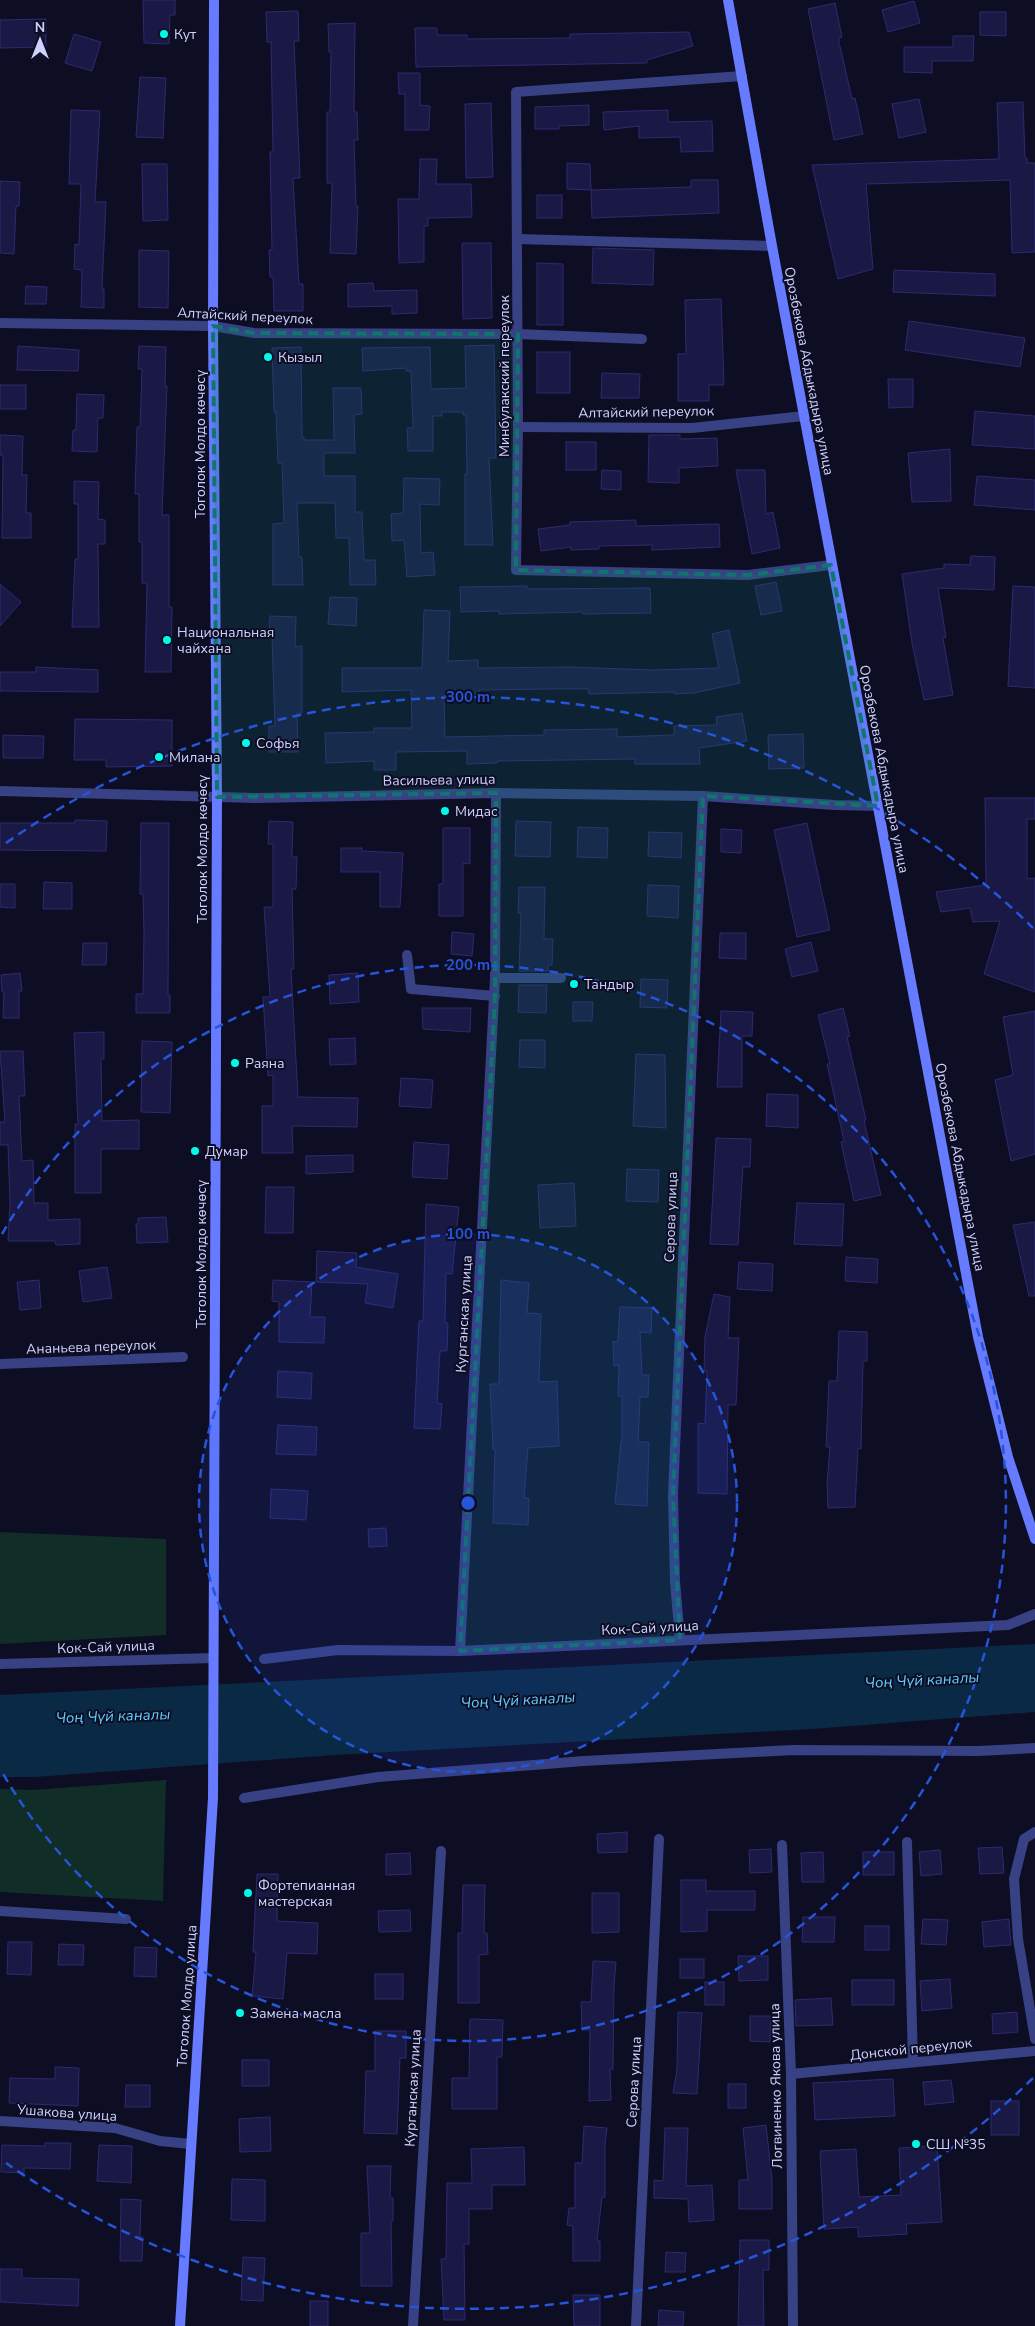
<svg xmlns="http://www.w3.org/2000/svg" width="1035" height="2326" font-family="'Nunito Sans',sans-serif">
<rect width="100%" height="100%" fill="#0d0d23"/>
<g fill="#102d27">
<polygon points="0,1532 166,1539 166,1635 0,1644"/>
<polygon points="166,1780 163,1901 0,1892 0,1789 33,1790"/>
</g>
<polygon fill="#0a2945" points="1035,1644 1035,1712 812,1729 335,1755 35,1777 0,1777 0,1695"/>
<g fill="#1a1945" stroke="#2d2a71">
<polygon points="143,0 175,0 175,15 170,15 169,44 144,43"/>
<polygon points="914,1 920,23 888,32 882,10"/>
<polygon points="835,3 842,37 839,38 839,46 840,46 852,99 855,98 863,134 834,140 808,9"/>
<polygon points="298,11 299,41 294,41 300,178 293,178 299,284 303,284 303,311 274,311 273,277 270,277 269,250 272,250 270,152 273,152 271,42 267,42 266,12"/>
<polygon points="980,12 1006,12 1006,36 980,35"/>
<polygon points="46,19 46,47 0,48 0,20"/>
<polygon points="355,23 354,112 357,112 358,140 354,140 356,206 358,206 356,254 330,253 332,183 327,183 327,112 330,112 331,52 329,52 328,24"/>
<polygon points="415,28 437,28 437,35 467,35 467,39 570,38 570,34 689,32 693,46 647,60 647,63 416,67"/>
<polygon points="74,34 101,42 92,71 65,63"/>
<polygon points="953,36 974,36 973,61 932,61 932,73 904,72 904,47 953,47"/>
<polygon points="398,73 420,73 420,105 430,106 429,130 405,130 405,94 399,94"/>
<polygon points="140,77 166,78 163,138 136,137"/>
<polygon points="919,99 926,132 899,138 892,104"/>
<polygon points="1023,102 1025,158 1027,158 1027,163 1035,163 1035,252 1012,253 1010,180 866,184 873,269 838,279 812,165 999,159 997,103"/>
<polygon points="491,103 493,177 466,178 465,104"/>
<polygon points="589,105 589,125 559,126 559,129 535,129 535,107"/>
<polygon points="71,110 100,111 95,202 106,202 102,289 104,289 104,308 81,307 82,270 74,269 75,244 79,245 81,184 69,184"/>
<polygon points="668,110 668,122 712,121 713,151 681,152 680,137 639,138 639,126 604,130 603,112"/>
<polygon points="420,159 437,159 436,184 471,184 472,217 428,218 428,226 424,226 424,262 399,263 398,199 419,199"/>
<polygon points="567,163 590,164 591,190 567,189"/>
<polygon points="142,164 167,164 168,220 143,221"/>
<polygon points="691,180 718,180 719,213 592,218 591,190 691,187"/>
<polygon points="0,181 20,182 19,206 16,206 14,254 0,253"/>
<rect x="537" y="195" width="25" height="23"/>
<polygon points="462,243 491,243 492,318 463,319"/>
<polygon points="593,248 654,250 653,285 592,283"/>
<polygon points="139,250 169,251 168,308 139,307"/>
<polygon points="537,263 563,264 563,325 537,325"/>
<polygon points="894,270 995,274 995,296 893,292"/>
<polygon points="373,283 374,291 417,290 417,313 392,314 392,306 348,307 348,284"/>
<polygon points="26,286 47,287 46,304 25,304"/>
<polygon points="721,299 724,385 709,385 709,401 678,401 678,354 686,354 685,300"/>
<polygon points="909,321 1025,338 1020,367 905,350"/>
<polygon points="494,345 496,458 489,458 493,545 465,545 465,474 467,474 466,415 463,415 463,412 442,412 442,416 433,416 433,451 408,451 407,428 413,428 411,371 406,371 406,368 363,371 362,348 430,347 431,389 466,388 465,346"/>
<polygon points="18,346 79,350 78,371 17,370"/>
<polygon points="139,346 166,347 165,386 167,386 162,515 169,515 169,607 172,607 171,672 145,672 147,583 142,583 142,542 139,542 139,494 135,494 137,427 140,427 142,369 138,369"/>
<polygon points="301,347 302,437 304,437 304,440 334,440 333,388 361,388 362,414 354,415 355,453 324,453 324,476 355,476 355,512 362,512 364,560 375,560 376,585 350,585 349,538 336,538 335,503 297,503 299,557 302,557 303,585 273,585 273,524 284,523 282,463 278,463 276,412 274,412 272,348"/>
<rect x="537" y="352" width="33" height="41"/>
<polygon points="602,373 640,374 639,398 601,398"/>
<polygon points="888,379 913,379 913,407 889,408"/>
<rect x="0" y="385" width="26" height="24"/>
<polygon points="77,394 104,395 103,418 98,418 97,452 72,451 73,430 76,430"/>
<polygon points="975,411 1035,416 1035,449 972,445"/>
<polygon points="0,435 23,436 22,475 27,475 26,513 31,513 31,538 2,538 3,455 0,455"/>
<polygon points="649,435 680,435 680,439 717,438 718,466 679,468 679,483 648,482"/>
<rect x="566" y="442" width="30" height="28"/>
<polygon points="950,449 951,501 912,502 908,453"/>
<polygon points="602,470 621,471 621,490 601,489"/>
<polygon points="736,470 765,470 766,514 773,512 780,548 752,554"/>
<polygon points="977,476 1035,480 1035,510 974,505"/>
<polygon points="404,478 440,479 439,505 420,504 421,553 433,552 435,575 407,577 404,540 392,541 391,514 403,513"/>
<polygon points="74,481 99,482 98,519 105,520 105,544 98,544 99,627 72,627 75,559 78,559 78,504 74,504"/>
<polygon points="636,520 636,526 719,524 720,547 652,550 652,545 599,546 599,549 571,550 571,547 541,551 538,529 570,525 570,522"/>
<polygon points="971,556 995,557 994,590 938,588 946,637 943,638 953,695 924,700 912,643 902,574 944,568 944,564 970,565"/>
<polygon points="776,582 782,611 761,615 755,586"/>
<polygon points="0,584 21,602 0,626"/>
<polygon points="527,586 527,589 650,588 651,613 583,614 583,612 499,614 499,611 461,612 460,587"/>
<polygon points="1013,586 1035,587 1035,688 1008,686"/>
<polygon points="330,597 357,598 356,626 328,624"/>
<polygon points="424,610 450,611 448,661 478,660 478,668 571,667 653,670 719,668 712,634 729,630 740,683 694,693 674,694 674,692 589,694 588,689 547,689 479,690 479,694 444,695 445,737 544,735 544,730 617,729 617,737 674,735 674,726 717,725 716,717 742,713 747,741 699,748 700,764 635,764 635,759 497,761 497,763 467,764 467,751 396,752 396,770 374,770 374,761 326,763 325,733 374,732 374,728 412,728 411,690 342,692 342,668 422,668"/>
<polygon points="270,616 296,617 295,647 302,646 302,713 297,713 298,752 269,752 269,726 275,726 272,637 269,637"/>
<polygon points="36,667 98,670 98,692 0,691 0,672 36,672"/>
<polygon points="75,719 172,720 172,766 106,767 106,760 74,760"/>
<polygon points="803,734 804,768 769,769 768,735"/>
<polygon points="3,735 44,736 43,758 3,758"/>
<polygon points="985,798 1035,798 1035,819 1027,819 1027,879 1035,878 1035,992 984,974 1000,921 973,922 970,908 941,912 936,892 986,885"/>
<polygon points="75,820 107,821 106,851 0,850 0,823 75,823"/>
<polygon points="269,821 293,822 292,857 297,857 296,889 292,889 294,969 291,969 298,1097 358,1098 357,1127 292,1126 293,1153 262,1153 262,1106 273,1106 273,1075 268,1076 263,997 270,997 264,907 273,907 273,844 268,844"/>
<polygon points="516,821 551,822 550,857 515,856"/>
<polygon points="141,823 169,823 168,995 170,995 170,1013 136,1013 136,994 143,994 144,933 143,894 140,894"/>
<polygon points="807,823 830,930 797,937 774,830"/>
<polygon points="578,827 608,828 607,858 577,857"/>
<polygon points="443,828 470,828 470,864 463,863 463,916 439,916 439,884 443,884"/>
<polygon points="721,829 742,830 741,853 721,852"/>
<polygon points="649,832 682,833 681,858 648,856"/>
<polygon points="341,848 362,848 362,851 403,853 400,907 380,907 380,872 341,872"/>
<polygon points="44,882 72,883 72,909 43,909"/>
<polygon points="0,884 15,884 15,908 0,907"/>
<polygon points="648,885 679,886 678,918 647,916"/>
<polygon points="519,887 545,887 544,939 553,939 552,965 548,965 548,971 519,971 521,913 518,913"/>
<polygon points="452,932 474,934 472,956 451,954"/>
<polygon points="720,933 746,933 746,959 719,958"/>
<polygon points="811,942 818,971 792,977 785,949"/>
<polygon points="83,943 107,943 106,965 82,965"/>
<polygon points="20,973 22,991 19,991 19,1018 3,1018 4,992 2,992 1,975"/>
<polygon points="358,973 359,1002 330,1004 329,975"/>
<polygon points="641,979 668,980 667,1008 640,1007"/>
<polygon points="519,985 547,985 546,1013 518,1012"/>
<polygon points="573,1002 593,1002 592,1021 573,1021"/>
<polygon points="422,1008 471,1008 470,1032 423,1029"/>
<polygon points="843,1008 850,1036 847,1037 866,1120 864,1121 881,1195 854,1201 841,1142 844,1141 827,1064 830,1064 818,1015"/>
<polygon points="721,1011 753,1012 752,1036 742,1036 742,1087 717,1087"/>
<polygon points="1035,1011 1035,1154 1011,1161 995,1080 1013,1075 1003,1017"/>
<polygon points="104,1032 104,1059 101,1059 102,1121 139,1120 139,1149 101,1149 101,1193 75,1193 75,1124 78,1124 74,1033"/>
<polygon points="355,1038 356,1064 330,1065 329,1039"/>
<polygon points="520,1040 545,1040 545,1068 519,1067"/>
<polygon points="142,1041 172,1042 170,1113 141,1112"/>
<polygon points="0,1051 23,1051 25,1096 19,1096 22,1161 33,1160 34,1203 48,1203 48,1220 80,1219 80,1244 56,1245 55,1241 8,1241 10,1203 8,1145 0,1145 0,1122 5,1122"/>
<polygon points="636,1054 665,1055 666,1128 633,1126"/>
<polygon points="401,1078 433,1080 431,1108 399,1106"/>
<polygon points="767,1094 798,1095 798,1128 766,1126"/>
<polygon points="716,1138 751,1139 750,1167 743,1167 738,1245 710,1244"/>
<polygon points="414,1142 449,1145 447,1179 412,1177"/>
<polygon points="353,1155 353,1172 306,1174 306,1156"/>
<polygon points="627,1169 659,1170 658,1202 626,1201"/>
<polygon points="574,1183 576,1226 540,1228 538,1185"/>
<polygon points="266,1187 294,1187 293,1233 265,1233"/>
<polygon points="797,1203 844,1204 842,1246 794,1244"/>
<polygon points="426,1204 459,1207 452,1274 446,1273 445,1323 448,1323 447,1351 440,1351 437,1403 442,1404 440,1429 414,1428 419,1321 423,1321"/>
<polygon points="166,1217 168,1242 137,1243 136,1224 138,1224 138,1218"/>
<polygon points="1035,1222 1035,1296 1029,1296 1013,1225"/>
<polygon points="317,1251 357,1253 356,1267 398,1274 393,1308 365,1303 368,1284 316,1282"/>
<polygon points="846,1257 878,1259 877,1283 845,1281"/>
<polygon points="739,1262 773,1264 772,1291 737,1289"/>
<polygon points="107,1267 112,1298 83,1302 79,1271"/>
<polygon points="39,1280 41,1308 20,1310 17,1282"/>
<polygon points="273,1280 312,1282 310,1317 325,1317 324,1343 279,1342 279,1302 272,1301"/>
<polygon points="501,1280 529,1283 527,1313 541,1314 539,1382 557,1381 559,1446 528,1448 524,1498 529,1498 528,1525 493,1523 495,1449 493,1449 490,1384 499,1384"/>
<polygon points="714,1294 730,1297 728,1338 739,1338 736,1405 728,1405 727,1494 698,1493 698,1423 705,1424 707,1371 704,1371 705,1337"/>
<polygon points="620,1307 652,1308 651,1333 640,1332 642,1375 649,1375 648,1397 640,1397 638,1442 649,1442 647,1506 615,1504 621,1441 622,1441 622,1396 618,1396 619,1365 614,1366 613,1342 618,1341"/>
<polygon points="839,1331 867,1332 867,1361 863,1361 861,1449 858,1448 855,1507 828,1508 827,1484 830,1447 826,1447 829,1381 837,1381"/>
<polygon points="278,1371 312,1373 311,1399 277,1397"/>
<polygon points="278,1425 317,1427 316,1455 276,1454"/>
<polygon points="271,1489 308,1491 306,1520 270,1518"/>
<polygon points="386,1528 387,1546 369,1547 368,1529"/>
<polygon points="627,1832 627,1852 598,1853 597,1834"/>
<polygon points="1002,1847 1004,1873 980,1874 978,1848"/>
<polygon points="771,1849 772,1872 750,1873 749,1850"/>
<polygon points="940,1850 942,1874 921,1876 919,1852"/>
<polygon points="823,1852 824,1882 802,1882 801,1853"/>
<rect x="863" y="1852" width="31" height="23"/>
<polygon points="410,1853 411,1874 386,1875 386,1854"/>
<polygon points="257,1874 278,1874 277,1921 318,1923 317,1954 287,1953 283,1999 252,1996 256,1952 253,1952"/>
<polygon points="681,1880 706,1880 706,1891 755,1891 755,1910 707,1910 707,1931 681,1932"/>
<polygon points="463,1885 485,1885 484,1933 487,1933 488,1954 479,1955 479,2003 458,2003 458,1933 462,1933"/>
<polygon points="592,1893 619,1893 619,1932 592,1933"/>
<polygon points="410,1910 411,1931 379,1932 378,1911"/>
<polygon points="803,1917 835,1917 834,1942 802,1942"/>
<polygon points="923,1919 948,1920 946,1945 921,1944"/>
<polygon points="1009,1919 1011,1945 984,1947 982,1922"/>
<rect x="865" y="1926" width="24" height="24"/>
<polygon points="8,1942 32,1942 31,1975 7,1974"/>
<polygon points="59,1944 84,1945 83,1965 58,1965"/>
<polygon points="135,1947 157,1948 156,1977 134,1976"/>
<polygon points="738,1956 768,1956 768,1980 739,1981"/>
<rect x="680" y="1959" width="24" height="19"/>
<polygon points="593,1961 616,1962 614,1987 613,2069 610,2069 611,2100 589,2101 590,2030 582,2030 581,2002 591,2002"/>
<rect x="375" y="1974" width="28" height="25"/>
<polygon points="950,1979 952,2008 922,2011 920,1981"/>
<rect x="852" y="1980" width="42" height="25"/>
<rect x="705" y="1982" width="19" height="23"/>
<polygon points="831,1998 833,2025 796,2026 795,2000"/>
<polygon points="678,2012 702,2013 697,2094 673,2093 677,2069"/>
<polygon points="1017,2012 1018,2032 993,2034 992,2014"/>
<polygon points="750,2016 771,2016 770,2042 750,2041"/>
<polygon points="470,2019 503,2020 502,2057 497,2057 497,2109 452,2109 452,2078 469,2078"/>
<polygon points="375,2031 406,2031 406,2058 400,2058 397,2134 364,2133 366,2071 375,2071"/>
<rect x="242" y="2060" width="27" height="26"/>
<polygon points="55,2067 79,2068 78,2106 9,2103 10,2078 55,2079"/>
<polygon points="893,2079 895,2116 815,2120 813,2083"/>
<polygon points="951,2080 954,2102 925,2105 923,2082"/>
<rect x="728" y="2084" width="18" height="24"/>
<polygon points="126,2085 150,2085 150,2107 125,2107"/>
<rect x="991" y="2101" width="28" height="34"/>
<polygon points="270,2117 271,2151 240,2152 239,2119"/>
<polygon points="766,2125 772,2180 772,2209 739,2209 739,2180 748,2180 743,2128"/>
<polygon points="584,2126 607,2128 605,2145 605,2197 602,2197 597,2241 600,2241 600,2261 573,2261 573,2226 567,2225 569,2208 575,2208 575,2163 582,2163"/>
<polygon points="665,2128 688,2128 686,2186 712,2185 714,2220 689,2222 688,2199 654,2198 654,2180 663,2181"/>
<polygon points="45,2143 71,2143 70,2169 24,2168 24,2173 1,2172 2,2145 45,2146"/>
<polygon points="99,2145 132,2146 131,2183 97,2181"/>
<polygon points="937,2146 942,2222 906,2224 907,2234 858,2237 858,2227 824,2229 820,2151 856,2149 859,2197 901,2195 899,2148"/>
<polygon points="524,2147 525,2185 492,2185 492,2209 469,2209 469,2244 464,2244 465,2320 444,2320 441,2259 446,2259 447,2183 472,2183 471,2149"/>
<polygon points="367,2166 391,2166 390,2198 393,2198 393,2221 391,2221 392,2286 361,2286 361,2233 370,2233"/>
<polygon points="232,2179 265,2180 265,2221 231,2220"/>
<polygon points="121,2199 141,2200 140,2237 143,2237 142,2261 120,2261"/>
<polygon points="740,2240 769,2240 769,2270 763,2270 764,2326 738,2326"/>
<polygon points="666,2252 686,2253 685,2272 665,2272"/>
<polygon points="243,2257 265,2258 263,2301 241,2300"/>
<polygon points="0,2269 22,2269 22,2278 79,2279 78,2306 0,2302"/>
<polygon points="573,2295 600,2295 600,2326 574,2326"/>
<rect x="310" y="2301" width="18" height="25"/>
<polygon points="659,2310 684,2312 683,2326 658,2326"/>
</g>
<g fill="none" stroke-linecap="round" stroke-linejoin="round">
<g stroke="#374183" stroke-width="10">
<polyline points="742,76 516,92 518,427 516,570 748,575 831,565"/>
<polyline points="518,239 772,246"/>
<polyline points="0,323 213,326 254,333 518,334 642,339"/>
<polyline points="518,427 692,428 804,416"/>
<polyline points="0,791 258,798 496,793 703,796 835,805 878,806"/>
<polyline points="407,955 411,989 495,996"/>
<polyline points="495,978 496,793"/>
<polyline points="0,1364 183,1357"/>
<polyline points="680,1640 675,1581 673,1495 703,796"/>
<polyline points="460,1651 495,978 561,978"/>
<polyline points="264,1659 338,1650 460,1651 1008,1625 1035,1614"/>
<polyline points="0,1664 213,1658"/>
<polyline points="244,1798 378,1777 584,1761 793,1750 978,1751 1035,1748"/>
<polyline points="1035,1832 1024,1839 1014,1879 1018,1939 1035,2039"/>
<polyline points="907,1842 913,2062"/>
<polyline points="782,1845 791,2074 793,2326"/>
<polyline points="0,1911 126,1919"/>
<polyline points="791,2074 1035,2051"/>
<polyline points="0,2121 115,2128 160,2141 191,2144"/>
<polyline points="413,2326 441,1851"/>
<polyline points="636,2326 659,1839"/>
</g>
<g stroke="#667bff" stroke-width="10">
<polyline points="728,0 772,246 978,1337 1008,1457 1035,1539"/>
<polyline points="180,2326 213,1798 217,797 213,326 214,0"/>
</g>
</g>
<path fill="#0f766e" fill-opacity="0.2" stroke="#0f766e" stroke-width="4" stroke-dasharray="10 6" stroke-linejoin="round" d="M213,326L254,333L518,334L516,570L748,575L831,565L878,806L703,796L673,1495L680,1640L460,1651L495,996L496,793L217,797Z"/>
<circle cx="468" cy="1503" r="269" fill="#2655da" fill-opacity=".12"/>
<g fill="none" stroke="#2655da" stroke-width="2.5" stroke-dasharray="9 6">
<circle cx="468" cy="1503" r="269"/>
<path d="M2 1234A538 538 0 1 1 2 1772"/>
<path d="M1033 2078A806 806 0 0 1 6 2163M6 843A806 806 0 0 1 1033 928"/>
</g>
<g fill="#00faea" stroke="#0d0d23" stroke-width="2">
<circle cx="164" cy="34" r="5"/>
<circle cx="268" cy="357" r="5"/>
<circle cx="167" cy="640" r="5"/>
<circle cx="246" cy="743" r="5"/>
<circle cx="159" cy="757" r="5"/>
<circle cx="445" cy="811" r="5"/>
<circle cx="574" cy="984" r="5"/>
<circle cx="235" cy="1063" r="5"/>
<circle cx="195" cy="1151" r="5"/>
<circle cx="248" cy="1893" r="5"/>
<circle cx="240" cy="2013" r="5"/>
<circle cx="916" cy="2144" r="5"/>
</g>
<g text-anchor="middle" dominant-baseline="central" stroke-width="4" stroke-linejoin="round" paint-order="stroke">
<g font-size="14" fill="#cfd2ff" stroke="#0d0d23" text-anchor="start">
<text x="174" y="34">Кут</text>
<text x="278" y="357">Кызыл</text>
<text x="177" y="632">Национальная<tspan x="177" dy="16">чайхана</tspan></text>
<text x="256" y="743">Софья</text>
<text x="169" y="757">Милана</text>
<text x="455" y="811">Мидас</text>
<text x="584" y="984">Тандыр</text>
<text x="245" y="1063">Раяна</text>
<text x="205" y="1151">Думар</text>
<text x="258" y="1885">Фортепианная<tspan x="258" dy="16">мастерская</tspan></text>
<text x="250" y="2013">Замена масла</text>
<text x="926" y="2144">СШ №35</text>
</g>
<g font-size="14" fill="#cfd2ff" stroke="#0d0d23">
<text transform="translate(245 316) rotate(3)">Алтайский переулок</text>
<text transform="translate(809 371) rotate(79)">Орозбекова Абдыкадыра улица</text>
<text transform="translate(504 376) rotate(-90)">Минбулакский переулок</text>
<text transform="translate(646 412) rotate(-1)">Алтайский переулок</text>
<text transform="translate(200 444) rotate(-90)">Тоголок Молдо көчөсү</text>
<text transform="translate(884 769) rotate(79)">Орозбекова Абдыкадыра улица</text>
<text transform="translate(439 780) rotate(-1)">Васильева улица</text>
<text transform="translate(202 849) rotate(-90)">Тоголок Молдо көчөсү</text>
<text transform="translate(960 1167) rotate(79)">Орозбекова Абдыкадыра улица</text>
<text transform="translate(671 1217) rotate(-88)">Серова улица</text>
<text transform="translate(201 1254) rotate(-90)">Тоголок Молдо көчөсү</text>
<text transform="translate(464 1314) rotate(-87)">Курганская улица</text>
<text transform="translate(91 1347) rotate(-2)">Ананьева переулок</text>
<text transform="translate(650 1628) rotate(-3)">Кок-Сай улица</text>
<text transform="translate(106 1647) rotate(-2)">Кок-Сай улица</text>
<text transform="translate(187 1996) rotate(-86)">Тоголок Молдо улица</text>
<text transform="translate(911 2049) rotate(-6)">Донской переулок</text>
<text transform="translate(634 2082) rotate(-87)">Серова улица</text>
<text transform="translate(776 2086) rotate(-91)">Логвиненко Якова улица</text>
<text transform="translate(413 2088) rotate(-87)">Курганская улица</text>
<text transform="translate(67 2113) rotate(4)">Ушакова улица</text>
</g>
<g font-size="15" font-style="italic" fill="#5dcfff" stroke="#0d0d23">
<text transform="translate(922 1680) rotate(-3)">Чоң Чүй каналы</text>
<text transform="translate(518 1700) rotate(-3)">Чоң Чүй каналы</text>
<text transform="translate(113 1716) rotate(-2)">Чоң Чүй каналы</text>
</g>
</g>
<circle cx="468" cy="1503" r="8" fill="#2655da" stroke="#0d0d23" stroke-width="2.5"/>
<g font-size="15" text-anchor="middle" font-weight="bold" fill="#2655da" stroke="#0d0d23" stroke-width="4" stroke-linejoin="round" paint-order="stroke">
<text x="468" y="702">300 m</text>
<text x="468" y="970">200 m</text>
<text x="468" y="1239">100 m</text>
</g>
<g transform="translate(40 40)" stroke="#0d0d23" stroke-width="4" paint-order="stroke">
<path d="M0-4L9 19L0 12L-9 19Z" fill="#cfd2ff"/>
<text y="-8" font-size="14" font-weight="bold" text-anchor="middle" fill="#cfd2ff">N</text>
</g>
</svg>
